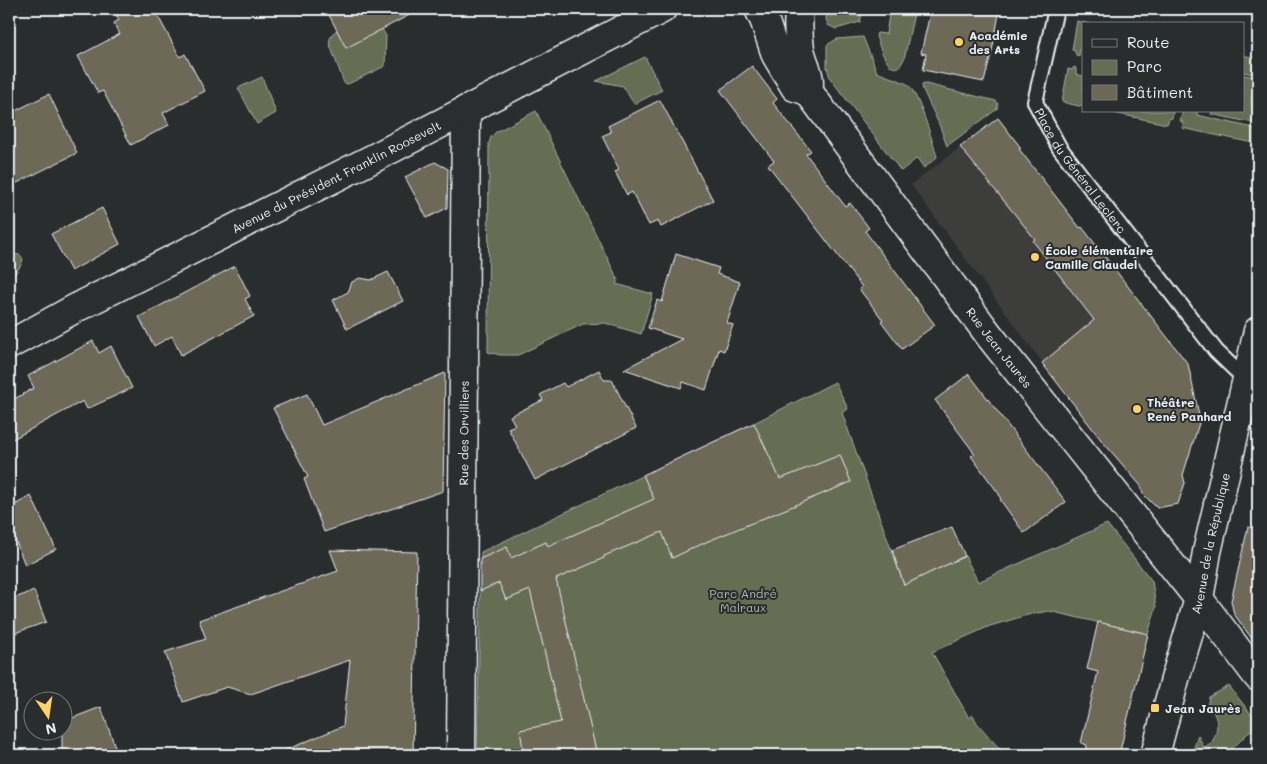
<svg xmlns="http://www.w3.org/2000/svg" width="1267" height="764" font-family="Mali,sans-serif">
<rect width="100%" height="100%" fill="#2a2d2e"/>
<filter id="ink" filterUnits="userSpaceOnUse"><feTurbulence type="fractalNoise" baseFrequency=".02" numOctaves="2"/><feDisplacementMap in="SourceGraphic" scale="10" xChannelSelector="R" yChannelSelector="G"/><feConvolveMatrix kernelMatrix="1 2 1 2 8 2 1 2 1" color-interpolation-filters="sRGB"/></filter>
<g filter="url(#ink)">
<polygon fill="#3e3e3a" points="998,118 1021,148 1019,149 1160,328 1068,397 911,185"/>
<g fill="#656d52" stroke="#a6afa5">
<polygon points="828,9 863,9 860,22 836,29 828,25 826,19"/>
<path d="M890,9H915L904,59C892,85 879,46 876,36L877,33L886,34Z"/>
<polygon points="1077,21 1090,24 1083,24 1083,48 1080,48 1079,56 1076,55 1075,51 1072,50"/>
<polygon points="382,29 386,36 385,66 348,84 344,83 329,42 332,34 337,30"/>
<path d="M863,37L877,72C887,77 898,79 907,84C918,91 933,143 937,157L924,168L917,158L901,171L830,78L827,67V45L837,39Z"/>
<polygon points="1243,55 1258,59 1258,75 1243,72"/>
<polygon points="645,57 662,90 634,104 623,86 596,81"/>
<polygon points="1074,67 1076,68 1076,74 1083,76 1083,107 1062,102 1068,69 1072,70"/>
<path d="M1243,75L1258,77V89C1249,96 1248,107 1258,114V124L1211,114L1212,111H1243Z"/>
<polygon points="262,77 276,113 257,124 238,88"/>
<polygon points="926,84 996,101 998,104 997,109 947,146 939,124 923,90 922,85"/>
<polygon points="536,111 618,280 616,284 653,294 641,334 605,323 583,324 518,355 500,355 488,352 489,143 491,137 496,132"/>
<polygon points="1104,111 1173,111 1172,118 1169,119 1167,124"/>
<polygon points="1183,111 1197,111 1197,115 1258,129 1258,144 1182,128 1183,122 1180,121"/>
<polygon points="9,254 20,255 23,259 21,265 9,282"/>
<polygon points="835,382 848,409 842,413 904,585 965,556 978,582 1107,524 1152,581 1156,607 1148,634 1049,611 1031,614 990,626 932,652 969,718 973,715 977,723 1005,755 477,755 481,552 754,423"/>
<path d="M1229,686L1258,723L1233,748L1230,755L1192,754L1198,735L1204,748C1216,744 1221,723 1213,712C1212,710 1209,709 1207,707L1209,697Z"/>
</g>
<g fill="#6e6757" stroke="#e8f1f8">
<polygon points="113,9 154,9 180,57 185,54 205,91 163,113 169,125 131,145 103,91 98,93 78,56 120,34 114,23 119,20"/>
<polygon points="326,9 421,9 346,48"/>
<polygon points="931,9 1000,9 992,51 984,82 923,70 926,54 921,53"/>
<polygon points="752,66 777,99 773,103 811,151 806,154 845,206 850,203 869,228 865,231 935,325 902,349 881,321 883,320 859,289 862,287 768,165 774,161 720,90"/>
<polygon points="49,94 77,153 9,187 9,114"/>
<polygon points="660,100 713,200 661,227 658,221 649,225 632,192 627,195 615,172 619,170 602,136 611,132 608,126"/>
<polygon points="998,118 1021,148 1019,149 1080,228 1082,227 1188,364 1200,420 1183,475 1185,483 1178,504 1157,508 1143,494 1141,486 1102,441 1042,363 1094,320 1033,241 1035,239 960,147"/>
<polygon points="435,162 448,169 447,208 427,218 405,177"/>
<polygon points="102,208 120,244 71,271 51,234"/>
<polygon points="676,254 719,268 717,274 740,282 727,323 733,325 724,351 719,349 706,390 683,382 681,388 624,369 682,339 648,328 657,300 662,302"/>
<polygon points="235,266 250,296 245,299 254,316 181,355 172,336 154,346 139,317"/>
<polygon points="388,272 403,301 347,329 333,300 348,292 352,282 360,278 371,280"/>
<polygon points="93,341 99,353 111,346 132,388 87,409 83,401 9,441 9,402 34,388 28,376"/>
<polygon points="599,370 604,380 612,380 636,428 535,480 508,428 515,425 510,416 543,400 540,395 563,383 566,387"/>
<polygon points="445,373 443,491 324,532 304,479 308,477 273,408 307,394 322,425"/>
<polygon points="969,374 1066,502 1024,533 1001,501 999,494 971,456 975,454 935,400"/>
<polygon points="754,423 780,479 840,455 851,482 706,542 672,558 662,532 604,556 604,558 556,579 597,755 524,755 520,730 561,722 530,590 506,600 499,583 480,591 480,559 507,547 511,558 546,542 548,546 654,499 643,475"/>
<polygon points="31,496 56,549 25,565 9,524 9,508"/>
<polygon points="952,527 965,556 904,585 892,550"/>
<polygon points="1248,527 1258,529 1258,647 1234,614 1231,601"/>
<polygon points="330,550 417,552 413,755 274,755 343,726 350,660 251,694 227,687 183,702 165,652 206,639 199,620 338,571"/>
<polygon points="34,591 46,622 9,635 9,600"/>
<polygon points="1098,622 1148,634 1119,755 1084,755 1087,745 1081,743 1098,672 1087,669"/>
<polygon points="101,707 118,755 62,755 62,722"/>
</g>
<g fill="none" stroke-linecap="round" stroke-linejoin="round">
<defs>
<g id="service">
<path id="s1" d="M1056,9L1035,102L1059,147L1216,351L1246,380"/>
</g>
<g id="minor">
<polyline points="1199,599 1258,677"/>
<path id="s2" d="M461,755L466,110"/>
</g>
<g id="tertiary">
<path id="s3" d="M759,9L765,22L776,55L795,87L808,91L989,335L1199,599"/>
<path d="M799,9C798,22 798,36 800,49C803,64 812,76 808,91"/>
<path id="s4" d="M9,345L76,308L372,159L662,9"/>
<path id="s5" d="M1155,755L1175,679L1199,599L1207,552L1258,331"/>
</g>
</defs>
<use href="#service" stroke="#e8f1f8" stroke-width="18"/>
<use href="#minor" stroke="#e8f1f8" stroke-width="31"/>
<use href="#tertiary" stroke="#e8f1f8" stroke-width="31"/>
<use href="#service" stroke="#2a2d2e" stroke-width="14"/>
<use href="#minor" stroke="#2a2d2e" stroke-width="28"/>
<use href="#tertiary" stroke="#2a2d2e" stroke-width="28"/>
</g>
</g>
<g fill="#ffd166" stroke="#2a2d2e" stroke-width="2">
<circle cx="959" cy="42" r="5"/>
<circle cx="1035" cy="257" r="5"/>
<circle cx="1137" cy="409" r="5"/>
<rect x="1150" y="703" width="10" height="10" rx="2.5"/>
</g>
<g text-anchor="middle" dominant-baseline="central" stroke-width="4" stroke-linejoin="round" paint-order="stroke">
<g font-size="12" font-weight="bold" fill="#e8f1f8" stroke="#2a2d2e" text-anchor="start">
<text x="969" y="35">Académie<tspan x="969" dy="14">des Arts</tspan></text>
<text x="1045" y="250">École élémentaire<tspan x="1045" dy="14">Camille Claudel</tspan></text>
<text x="1147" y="402">Théâtre<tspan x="1147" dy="14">René Panhard</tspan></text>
<text x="1165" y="708">Jean Jaurès</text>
</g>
<g font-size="12" fill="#e8f1f8" stroke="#2a2d2e">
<text stroke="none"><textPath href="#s1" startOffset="178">Place du Général Leclerc</textPath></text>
<text stroke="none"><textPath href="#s4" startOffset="368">Avenue du Président Franklin Roosevelt</textPath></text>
<text stroke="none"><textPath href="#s3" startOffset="420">Rue Jean Jaurès</textPath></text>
<text stroke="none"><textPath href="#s2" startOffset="322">Rue des Orvilliers</textPath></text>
<text stroke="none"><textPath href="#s5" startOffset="219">Avenue de la République</textPath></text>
</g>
<g font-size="12" fill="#adb6ad" stroke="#2a2d2e">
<text x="743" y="593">Parc André<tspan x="743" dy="14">Malraux</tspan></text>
</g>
</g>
<rect width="1267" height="764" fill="none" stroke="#2a2d2e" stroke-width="30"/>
<rect x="15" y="15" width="1237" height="734" fill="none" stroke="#e8f1f8" stroke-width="2" filter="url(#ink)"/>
<rect x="1082" y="22" width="162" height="90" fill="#2a2d2e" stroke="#767b7f"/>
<rect x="1092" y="39" width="25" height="8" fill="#2a2d2e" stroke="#767b7f"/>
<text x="1127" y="48" font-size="15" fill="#e8f1f8">Route</text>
<rect x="1092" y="60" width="25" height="15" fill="#656d52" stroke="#767b7f"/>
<text x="1127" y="72" font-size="15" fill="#e8f1f8">Parc</text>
<rect x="1092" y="85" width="25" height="15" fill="#6e6757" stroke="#767b7f"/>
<text x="1127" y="98" font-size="15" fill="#e8f1f8">Bâtiment</text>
<g transform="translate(48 716) rotate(167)"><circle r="24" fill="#2a2d2e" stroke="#767b7f"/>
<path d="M0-4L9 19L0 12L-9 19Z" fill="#ffd166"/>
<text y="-8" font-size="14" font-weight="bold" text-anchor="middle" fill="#e8f1f8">N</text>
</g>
</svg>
